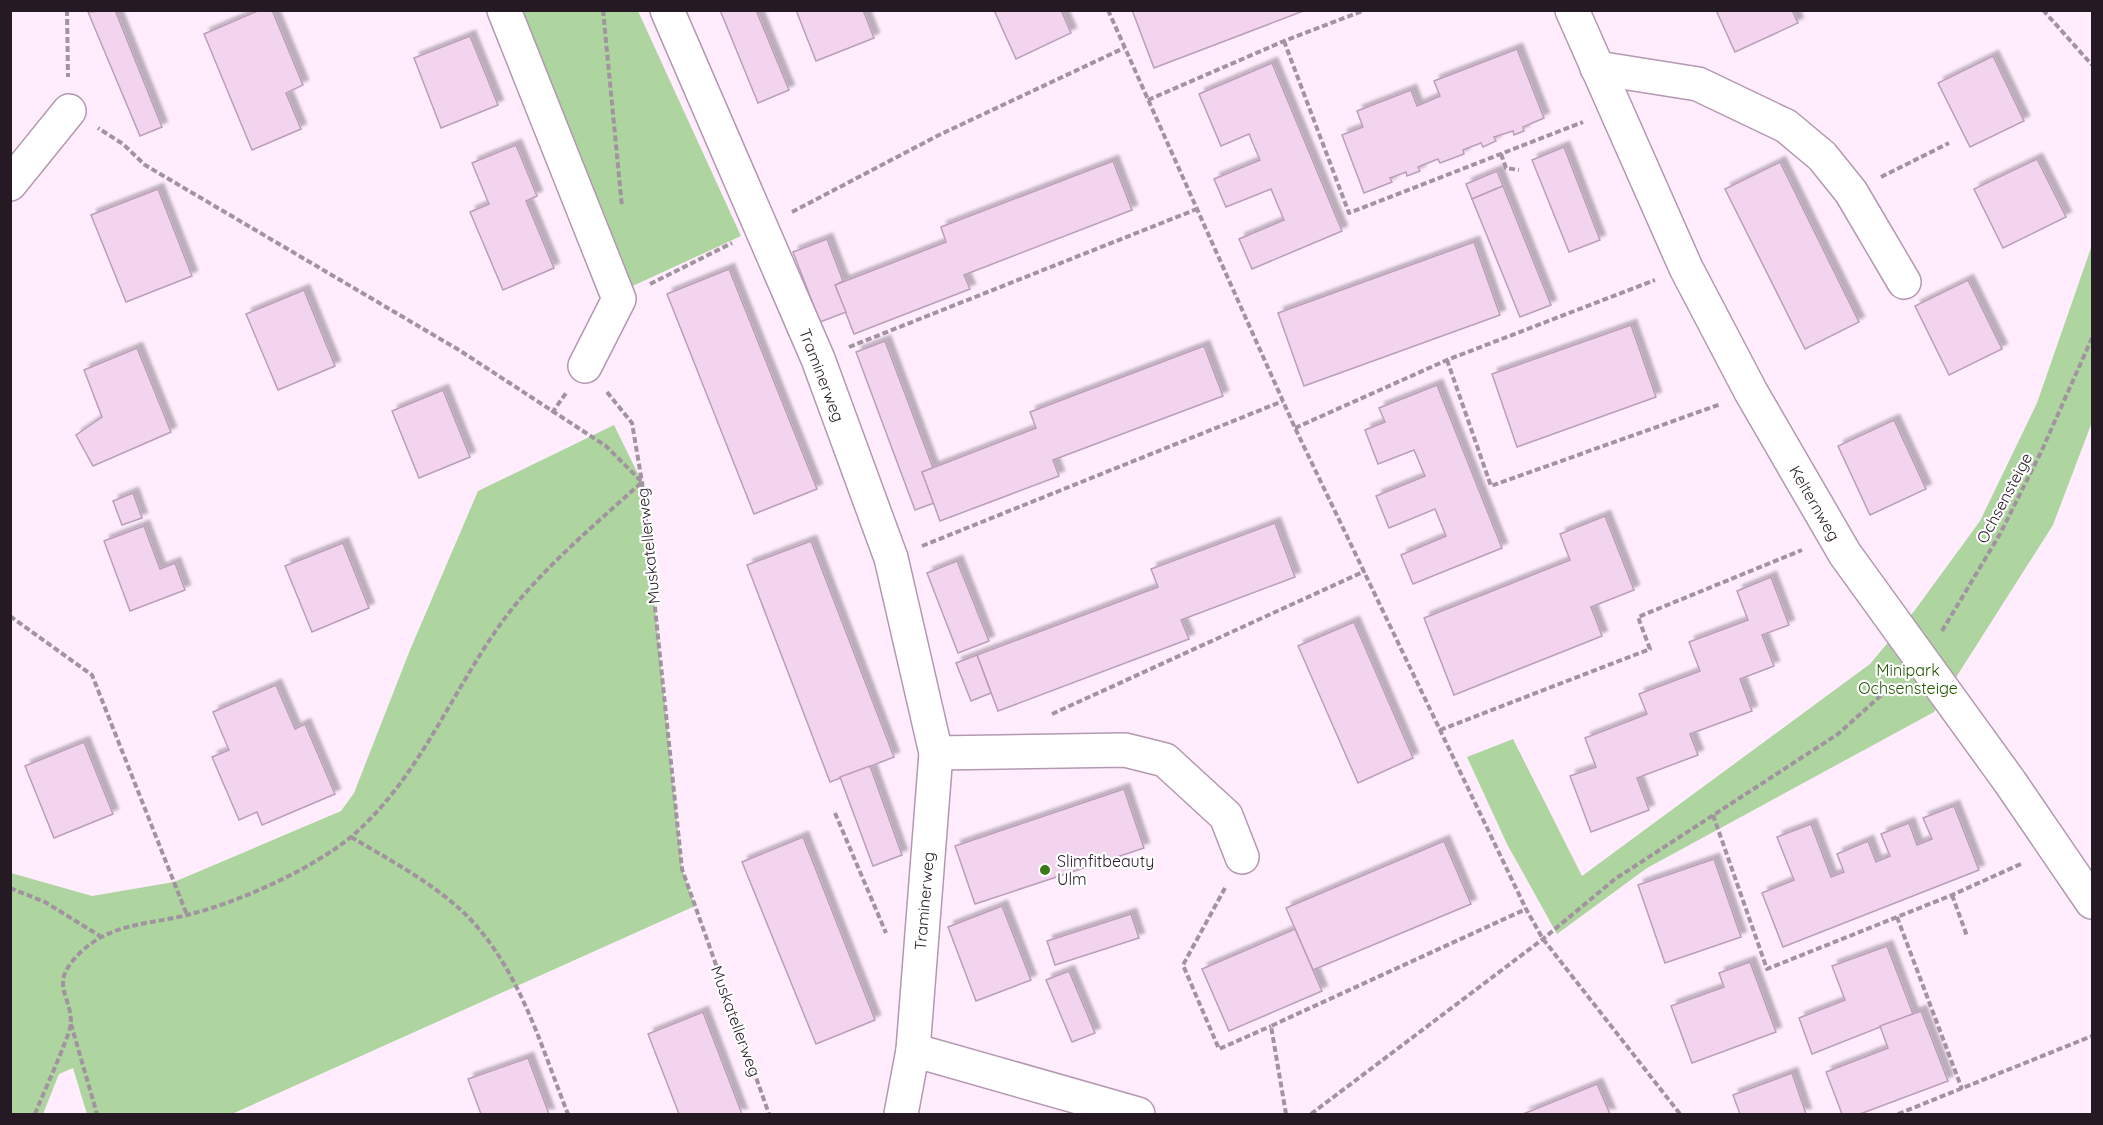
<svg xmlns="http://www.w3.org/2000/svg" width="2103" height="1125" font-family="Quicksand,sans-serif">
<defs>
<filter id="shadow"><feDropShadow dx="5.5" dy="-5.5" stdDeviation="1.5" flood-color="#0004"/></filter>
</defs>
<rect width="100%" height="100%" fill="#ffedfd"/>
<g fill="#aed49f">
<polygon points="511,11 638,11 741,236 624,290"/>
<polygon points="2092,245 2092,422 2053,525 1934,712 1647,868 1557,934 1507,844 1467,757 1513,739 1582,876 1870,664 1915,610 1980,521 2037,403"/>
<polygon points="614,425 642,482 682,869 695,906 232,1114 87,1114 73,1068 59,1074 43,1114 11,1114 11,873 92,896 174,882 341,811 354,793 410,650 478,491"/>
</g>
<g fill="#f2d4ef" stroke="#bb9eb8" stroke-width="1.5" filter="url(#shadow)">
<polygon points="115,10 162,127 140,136 88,12"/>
<polygon points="260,10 272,10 303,85 286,93 301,129 252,150 204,34"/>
<polygon points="720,10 756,10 789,90 758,103"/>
<polygon points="796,10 863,10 874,38 816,61"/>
<polygon points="994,10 1061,10 1071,33 1016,59"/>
<polygon points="1132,10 1306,10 1154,68"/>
<polygon points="1716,10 1792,10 1798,23 1735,52"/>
<polygon points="470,36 498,105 441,128 414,58"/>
<polygon points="1517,49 1544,118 1523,127 1524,131 1514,135 1513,131 1494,137 1496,141 1483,147 1481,143 1463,150 1464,154 1440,163 1438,159 1418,167 1420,171 1407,176 1406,172 1390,178 1392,182 1364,193 1342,135 1363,127 1357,111 1411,90 1417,106 1440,96 1434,81"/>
<polygon points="1993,56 2024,121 1970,147 1938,83"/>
<polygon points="1272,63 1342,231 1252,269 1239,239 1284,220 1271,189 1226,207 1214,179 1260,160 1249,134 1221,146 1199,94"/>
<polygon points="516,145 537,196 526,201 554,268 503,290 470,212 489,204 472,163"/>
<polygon points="1564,147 1600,240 1569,252 1532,160"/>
<polygon points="2037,159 2066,217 2003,248 1974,189"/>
<polygon points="1113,161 1132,210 964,275 970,289 854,334 835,285 946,242 941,227"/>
<polygon points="1780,162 1859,322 1805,349 1725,189"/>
<polygon points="1497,171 1503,186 1472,199 1466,184"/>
<polygon points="1503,186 1551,305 1520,317 1472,199"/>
<polygon points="158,189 192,276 126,302 91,215"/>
<polygon points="827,239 843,281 835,285 846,312 820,322 793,252"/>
<polygon points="1474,242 1500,315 1304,386 1278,313"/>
<polygon points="729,269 817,489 754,514 667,294"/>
<polygon points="1968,280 2002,349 1949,375 1915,306"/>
<polygon points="304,290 335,366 278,390 246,314"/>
<polygon points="1631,325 1656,397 1517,447 1492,374"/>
<polygon points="885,341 933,468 922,472 934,503 915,510 856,352"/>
<polygon points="1204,346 1223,396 1053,460 1059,476 940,521 922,472 1036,428 1030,412"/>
<polygon points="137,348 171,432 93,466 76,435 102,417 84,370"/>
<polygon points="1437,385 1502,548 1413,584 1401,555 1446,536 1435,509 1389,528 1376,496 1425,476 1414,450 1378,464 1365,430 1385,422 1379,408"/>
<polygon points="443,390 470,457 419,478 392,411"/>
<polygon points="1894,420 1926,489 1870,515 1838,446"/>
<polygon points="133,493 142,518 122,525 113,501"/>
<polygon points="1605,516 1634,590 1591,607 1602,636 1454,695 1424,618 1570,560 1560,534"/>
<polygon points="1275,523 1295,577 1181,620 1189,639 998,711 977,655 1158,587 1151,569"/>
<polygon points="144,526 160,569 175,563 185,590 130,611 104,541"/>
<polygon points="811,541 894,757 830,782 747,565"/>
<polygon points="343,543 369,608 312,632 285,566"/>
<polygon points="957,561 989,641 958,653 927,573"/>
<polygon points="1771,577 1789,625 1762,635 1774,666 1740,679 1752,711 1690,734 1698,755 1637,778 1649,810 1591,832 1570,776 1596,767 1585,738 1647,714 1639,694 1700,671 1689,642 1748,620 1737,591"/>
<polygon points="1354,622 1413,758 1358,783 1298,646"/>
<polygon points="977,655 991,693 971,701 956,663"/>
<polygon points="276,685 295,729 305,724 335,794 262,825 257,812 239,820 212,757 229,750 213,712"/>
<polygon points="84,742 113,814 54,838 25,766"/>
<polygon points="870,766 902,855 873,866 840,777"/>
<polygon points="1124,789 1144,848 975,904 955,846"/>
<polygon points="1954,806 1979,870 1783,947 1762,893 1794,880 1777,837 1811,824 1831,877 1844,872 1837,854 1868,841 1876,862 1890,856 1881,834 1909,823 1917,845 1932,839 1923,818"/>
<polygon points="803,837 875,1020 816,1044 742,862"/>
<polygon points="1444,841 1471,904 1313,970 1286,908"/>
<polygon points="1714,859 1741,937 1665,963 1638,885"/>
<polygon points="1002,906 1031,980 976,1001 948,927"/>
<polygon points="1131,914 1139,938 1055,965 1047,941"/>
<polygon points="1295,929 1322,991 1229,1031 1202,969"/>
<polygon points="1887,946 1913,1014 1812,1054 1799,1018 1845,1000 1832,966"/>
<polygon points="1750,962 1776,1032 1692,1063 1671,1006 1724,987 1719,973"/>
<polygon points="1069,971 1095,1033 1072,1042 1046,980"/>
<polygon points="1921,1011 1948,1081 1860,1114 1842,1114 1826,1072 1888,1048 1880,1026"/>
<polygon points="703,1012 742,1114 679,1114 648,1034"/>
<polygon points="528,1058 549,1114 481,1114 468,1079"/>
<polygon points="1792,1073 1806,1114 1740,1114 1733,1095"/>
<polygon points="1597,1084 1610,1114 1523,1114"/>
</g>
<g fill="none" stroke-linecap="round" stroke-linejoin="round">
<defs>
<g id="minor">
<polyline points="504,10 619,299 585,366"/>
<polyline points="667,10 818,359 891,558 936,753 913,1050 901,1114"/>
<polyline points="1572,10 1686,268 1751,392 1845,554 2010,782 2092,902"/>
<polyline points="1597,68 1698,84 1786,126 1822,156 1851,192 1904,282"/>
<polyline points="10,184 69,111"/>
<polyline points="936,753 1125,750 1165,760 1226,816 1242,857"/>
<polyline points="913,1050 1138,1114"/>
</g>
</defs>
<use href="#minor" stroke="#b498b2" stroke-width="36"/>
<g stroke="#a293a0" stroke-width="4" stroke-dasharray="6 3" stroke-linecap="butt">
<polyline points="67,10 68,77"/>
<polyline points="603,10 622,207"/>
<polyline points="1108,10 1295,428 1526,909 1543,939 1680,1114"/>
<polyline points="2043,10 2092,65"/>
<polyline points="1284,41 1349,213 1583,122"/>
<polyline points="1148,100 1284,41 1365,10"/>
<polyline points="1501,154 1506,168 1519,170"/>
<polyline points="1881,177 1949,143"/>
<polyline points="792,212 939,135 1124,48"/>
<polyline points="650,284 732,243"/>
<polyline points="849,347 1197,209"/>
<polyline points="1447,360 1491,486 1721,404"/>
<polyline points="607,392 632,423 642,482 682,869 769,1114"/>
<polyline points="552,413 566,393"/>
<polyline points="1295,428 1447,360 1655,280"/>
<polyline points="922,546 1283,401"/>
<polyline points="10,616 92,675 187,915"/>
<polyline points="1942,631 2000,534 2042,450 2092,338"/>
<polyline points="1052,714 1365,571"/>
<polyline points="1440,730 1650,649 1638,617 1802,550"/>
<polyline points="835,813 886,933"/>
<polyline points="1713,815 1767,969 1952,895 2023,863"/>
<path d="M351,837C388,859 429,881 461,910C518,963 540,1044 568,1114"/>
<polyline points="10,888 45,902 100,936"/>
<polyline points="1225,888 1183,965 1219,1049 1271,1026"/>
<polyline points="1952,895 1967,936"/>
<polyline points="1897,917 1962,1089"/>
<polyline points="71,1024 97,1114"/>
<path d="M35,1114C41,1098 70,1036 71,1023C71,995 50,985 76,957C107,923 146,925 187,915C237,903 313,869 352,836C421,777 454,685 508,614C546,565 596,524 642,482L606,446L459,350L145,165L123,144L98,128"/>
<polyline points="1286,1114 1271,1026 1526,909"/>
<polyline points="1311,1114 1543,939 1615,879 1838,734 1895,683"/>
<polyline points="1898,1114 2092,1036"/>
</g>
<use href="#minor" stroke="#fff" stroke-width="33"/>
</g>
<circle fill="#3a7916" stroke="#fff" stroke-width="2" cx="1045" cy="870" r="6"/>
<g text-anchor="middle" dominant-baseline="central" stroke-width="4.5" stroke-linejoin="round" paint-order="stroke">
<g font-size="16" fill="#251a24" stroke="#fff">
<text transform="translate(822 375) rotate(69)">Traminerweg</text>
<text transform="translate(2004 498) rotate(-62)">Ochsensteige</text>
<text transform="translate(1815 503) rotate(60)">Kelternweg</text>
<text transform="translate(648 546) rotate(-96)">Muskatellerweg</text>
<text transform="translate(924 901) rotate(-85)">Traminerweg</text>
<text transform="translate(736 1021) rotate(70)">Muskatellerweg</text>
</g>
<g font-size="16" fill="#225700" stroke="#fff">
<text x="1908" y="670">Minipark<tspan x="1908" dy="18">Ochsensteige</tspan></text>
</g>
<g font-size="16" fill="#251a24" stroke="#fff" text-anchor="start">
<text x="1057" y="861">Slimfitbeauty<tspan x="1057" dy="18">Ulm</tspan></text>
</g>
</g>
<rect width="2103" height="1125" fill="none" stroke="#251a24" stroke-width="24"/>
</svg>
